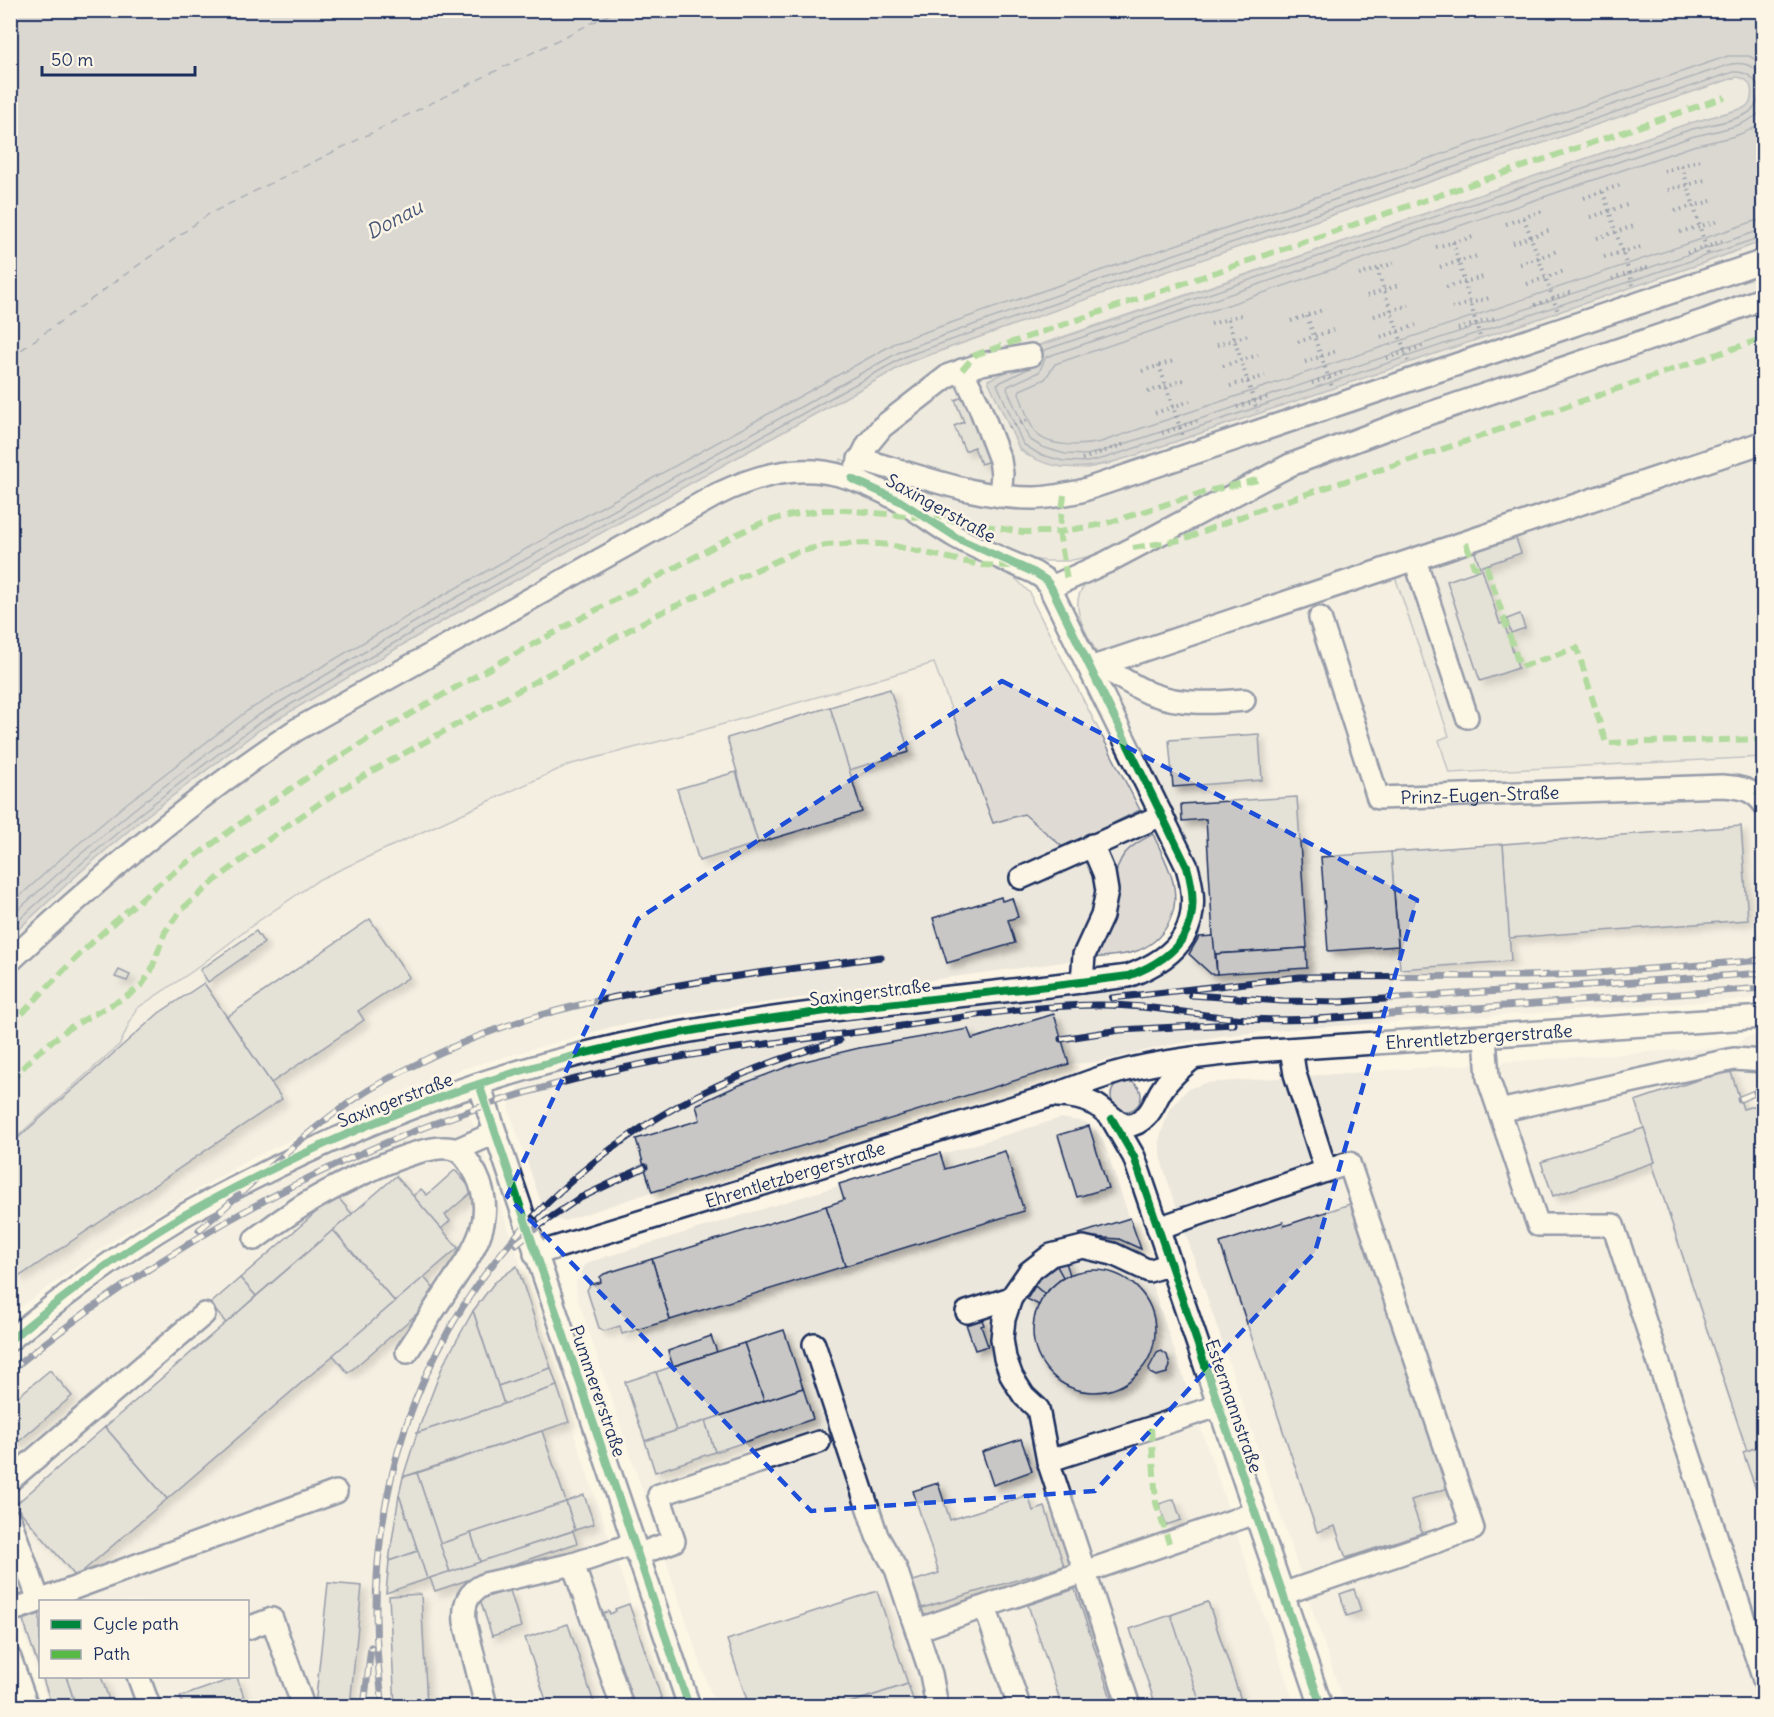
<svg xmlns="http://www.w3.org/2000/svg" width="1774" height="1717" font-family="Delius,sans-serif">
<defs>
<filter id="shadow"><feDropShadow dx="5.5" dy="5.5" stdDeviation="3" flood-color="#0004"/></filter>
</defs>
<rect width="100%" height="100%" fill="#fcf5e5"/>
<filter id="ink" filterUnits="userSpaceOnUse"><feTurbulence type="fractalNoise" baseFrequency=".0167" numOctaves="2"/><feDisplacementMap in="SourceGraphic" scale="12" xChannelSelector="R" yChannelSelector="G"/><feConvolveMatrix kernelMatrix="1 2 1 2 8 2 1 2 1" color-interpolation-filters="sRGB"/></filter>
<g filter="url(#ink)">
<g fill="#ece7dc" fill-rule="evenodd">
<polygon points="1390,559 1449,736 1439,740 1449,773 1763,757 1763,998 1291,1029 1220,1036 1160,1047 1099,1062 1069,1064 652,1192 564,1221 557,1220 543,1208 509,1110 511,1100 520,1085 595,1064 681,1046 776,1032 1131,988 1174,966 1185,954 1203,921 1204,898 1201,873 1195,854 1099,657"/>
<polygon points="934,663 993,823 1024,814 1064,848 1140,810 1153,834 1143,840 1111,913 1104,937 1093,958 683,1014 615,1026 468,1067 362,1106 246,1161 118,1237 11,1314 11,1142 120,1044 136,1009 193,971 257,922 320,879 568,765 703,730"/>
<polygon points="1763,1036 1763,1706 1345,1706 1163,1167 1159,1140 1169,1109 1188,1089 1205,1083 1737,1046 1744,1037"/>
<path d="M454,1107L468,1115L473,1123L552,1358L549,1359L665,1706H49L11,1593L10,1357L85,1298L158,1247L206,1218L251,1194L379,1134L439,1111ZM40,1602H248V1676H40Z"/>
<polygon points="1061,1118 1085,1122 1094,1128 1103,1140 1295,1706 715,1706 577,1296 576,1282 584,1266 592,1261"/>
</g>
<g fill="#dfdbd4" stroke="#7d8599" stroke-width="1.5">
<path d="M1736,77C1751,77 1754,89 1750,103L1744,108L1687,124L1030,348L1031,361L988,380L1019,448L1026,455L1062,467L1087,468L1107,464L1183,439L1709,261L1763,241V757L1449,773L1439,740L1449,736L1389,559L1099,657C1089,637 1066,606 1085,585C1090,579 1099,575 1105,571L1100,554L1068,561H1045L1019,557L954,530L876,475L841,459L838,482L849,485L1007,570L1031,594L1032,600L1140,810L1064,848L1024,814L993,823L934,663L703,730L568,765L320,879L257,922L193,971L136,1009L120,1044L11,1142V936L79,873L141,820L259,730L451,616L909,362L1095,296Z"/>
<path d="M1153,834C1160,850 1169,865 1173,882C1180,912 1165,942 1134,952C1121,956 1107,956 1093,958C1101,943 1109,928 1111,911C1114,893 1113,871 1123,856C1130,846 1142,840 1153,834Z"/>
<circle cx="1126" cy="1096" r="15"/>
</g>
<path fill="#b2b4b8" stroke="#767f94" stroke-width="1.5" d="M11,11H1763V241L1709,261L1183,439C1132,455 1066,489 1019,448L988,380L1031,361L1030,349L1687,124L1744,108L1750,103C1754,89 1751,78 1736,77L1095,296L909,362L451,616L259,730L141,820L79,873L11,936Z"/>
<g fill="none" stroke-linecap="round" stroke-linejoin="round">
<g stroke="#576482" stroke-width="1.5">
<path d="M1764,106C1754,127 1712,131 1691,137L1046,357L1039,372L1008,386L1007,389L1029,439L1042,447L1065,454L1086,455L1103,451L1179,426L1764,229"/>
<path d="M1764,121C1745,137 1716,140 1693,146L1055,364L1045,379L1020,390L1019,393C1023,404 1029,425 1036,433C1049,448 1084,446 1101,442L1755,221L1764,220"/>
<polyline points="1032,367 997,384 1023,444 1039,454 1063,461 1087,462 1105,458 1181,433 1764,236"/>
<polyline points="10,905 64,856 127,803 247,711 440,597 899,341 1088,275 1728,56 1749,56 1764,64"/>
<path d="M10,917L70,863L133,810L252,719L445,604L903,350L1091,283L1731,64C1746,62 1758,67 1764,81"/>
<path d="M10,928L75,869L137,816L256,725L448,611L906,356L1093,290L1733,72C1759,70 1768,100 1748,113C1734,122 1705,125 1689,130L1042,351"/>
</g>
<polyline stroke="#485779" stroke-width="1.5" stroke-dasharray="8 6" stroke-linecap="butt" points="10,358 209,214 618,10"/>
</g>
<g fill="#c8c7c6" stroke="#1b2f5e" stroke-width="1.5" filter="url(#shadow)">
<polygon points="965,396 982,436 979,437 989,461 981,464 974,447 965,451 954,426 964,422 955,400"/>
<polygon points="1514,533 1521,553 1480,567 1473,547"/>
<polygon points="1482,569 1500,624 1504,623 1518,668 1480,681 1447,581"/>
<polygon points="1520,614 1525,628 1511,633 1507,619"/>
<polygon points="890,689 909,752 849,770 830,707"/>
<polygon points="830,707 862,812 758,843 727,738"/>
<polygon points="1259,734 1262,780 1173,787 1169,740"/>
<polygon points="736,772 758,843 699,861 677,789"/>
<polygon points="1297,797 1307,948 1214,954 1206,819 1182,821 1181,804"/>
<polygon points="1741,826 1748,920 1509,938 1503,844"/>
<polygon points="1503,844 1511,961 1400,969 1391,852"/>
<polygon points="1391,852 1398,946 1328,951 1321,857"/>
<polygon points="1001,897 1002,901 1012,898 1018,917 1008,920 1015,943 947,963 933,918"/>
<polygon points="370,919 409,977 358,1011 364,1020 271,1083 227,1017"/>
<polygon points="256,931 264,943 208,982 200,970"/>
<polygon points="1213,936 1217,974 1211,974 1189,954 1199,937"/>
<polygon points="1306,948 1307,968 1217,974 1216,954"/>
<polygon points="119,970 130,975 127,981 115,977"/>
<polygon points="204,983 282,1099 20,1276 10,1261 10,1145 159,1013"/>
<polygon points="1054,1014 1069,1064 652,1192 636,1139 700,1120 696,1105 737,1086 797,1063 859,1048 968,1029 972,1039"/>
<polygon points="1730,1069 1743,1109 1757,1105 1764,1123 1764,1445 1747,1451 1652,1163 1655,1162 1635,1101"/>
<polygon points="1089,1126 1108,1188 1077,1197 1058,1135"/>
<polygon points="1644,1128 1655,1162 1553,1196 1541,1162"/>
<polygon points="1005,1151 1024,1211 845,1266 826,1206 844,1200 839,1184 940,1153 945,1169"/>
<polygon points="455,1170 473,1191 445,1215 450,1221 441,1229 413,1196 421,1189 427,1195"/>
<polygon points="396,1176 458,1248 395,1302 333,1230"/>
<polygon points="336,1195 352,1214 256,1296 240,1278"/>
<polygon points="1353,1203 1448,1488 1411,1500 1422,1533 1346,1558 1335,1526 1317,1532 1220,1243 1283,1222 1284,1226"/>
<polygon points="826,1206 845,1266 670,1320 652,1259"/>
<polygon points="1130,1218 1141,1249 1119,1239 1079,1236 1079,1234"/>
<polygon points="333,1230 395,1302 167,1499 105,1427"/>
<polygon points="652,1259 670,1320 622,1334 620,1326 604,1331 599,1328 587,1290 590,1285 601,1282 600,1277 604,1274"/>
<polygon points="1065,1259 1070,1275 1063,1277 1055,1263"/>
<polygon points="1054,1261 1063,1277 1044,1294 1030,1282"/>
<polygon points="517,1266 551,1368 498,1386 473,1311 494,1283"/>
<circle cx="1094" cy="1331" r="61"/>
<polygon points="424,1277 439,1295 348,1373 333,1355"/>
<polygon points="240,1278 256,1296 226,1323 210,1304"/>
<polygon points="1035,1286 1044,1294 1039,1305 1027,1299"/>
<polygon points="473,1311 504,1404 417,1433 443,1365"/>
<polygon points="980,1315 984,1325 981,1326 988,1346 975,1350 965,1321"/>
<polygon points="784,1330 803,1388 764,1401 744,1343"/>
<polygon points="711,1336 717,1352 673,1366 668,1351"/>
<polygon points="744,1343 764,1401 676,1431 656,1372"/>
<polygon points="1161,1351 1167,1355 1170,1366 1167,1373 1156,1376 1150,1373 1149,1368 1157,1353"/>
<polygon points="551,1368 557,1386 504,1404 498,1386"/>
<polygon points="50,1370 72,1396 17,1443 10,1436 10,1403"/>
<polygon points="656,1372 676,1431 645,1441 625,1382"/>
<polygon points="557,1386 569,1422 403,1477 417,1433"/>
<polygon points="803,1388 813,1419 715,1452 705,1421"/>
<polygon points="705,1421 715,1452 655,1472 645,1441"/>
<polygon points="105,1427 167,1499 76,1577 15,1505"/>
<polygon points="542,1431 566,1502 440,1544 417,1473"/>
<polygon points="1021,1439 1032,1471 993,1485 982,1452"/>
<polygon points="1764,1445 1764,1513 1743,1452"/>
<polygon points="417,1473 450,1572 427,1579 399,1495 403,1477"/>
<polygon points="938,1483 950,1520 1028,1495 1033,1511 1045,1507 1064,1566 915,1610 907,1583 939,1573 913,1491"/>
<polygon points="399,1495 418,1551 389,1561"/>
<polygon points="584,1495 594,1524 575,1530 566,1502"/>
<polygon points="1174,1499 1181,1520 1166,1525 1159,1504"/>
<polygon points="566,1502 575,1530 480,1562 471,1533"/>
<polygon points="573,1531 577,1543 435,1591 430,1578"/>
<polygon points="471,1533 480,1562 450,1572 440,1544"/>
<polygon points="418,1551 427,1579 386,1593 389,1561"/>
<polygon points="328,1583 362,1586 350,1706 315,1706"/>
<polygon points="1075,1589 1111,1698 1086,1706 1062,1706 1028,1605"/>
<polygon points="1354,1589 1361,1611 1347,1616 1340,1594"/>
<polygon points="510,1590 521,1627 492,1636 480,1599"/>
<polygon points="877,1591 908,1684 841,1706 749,1706 727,1640"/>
<polygon points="421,1594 427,1706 395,1706 389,1596"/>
<polygon points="1208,1602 1243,1706 1156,1706 1130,1629"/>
<polygon points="1208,1602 1243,1706 1201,1706 1171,1615"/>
<polygon points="629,1604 664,1706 627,1706 596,1616 609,1611 610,1614 616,1611 615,1609"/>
<polygon points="40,1614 40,1671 23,1620"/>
<polygon points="568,1624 595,1706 548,1706 525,1638"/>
<polygon points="42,1676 66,1676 76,1706 52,1706"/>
<polygon points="66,1676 101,1676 111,1706 76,1706"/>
<polygon points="237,1677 247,1706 183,1706 180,1697"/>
<polygon points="908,1684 915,1706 841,1706"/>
<polygon points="1111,1698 1114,1706 1086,1706"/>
</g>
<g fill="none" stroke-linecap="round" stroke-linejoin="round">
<defs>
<g id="minor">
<polyline points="962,370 979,405 1000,460 1002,474 1000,496"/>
<path d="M859,459C916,474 976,499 1035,498C1050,498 1066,494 1081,491L1764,261"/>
<polyline points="855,470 868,444 882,427 949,375 982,364 1031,355"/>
<polyline points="1415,560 1467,717"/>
<polyline points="1051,587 1107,562 1290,465 1407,421 1706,320 1764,298"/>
<path id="s1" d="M1320,618L1378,798L1722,786C1740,787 1753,789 1764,804"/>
<path d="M1099,665C1117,675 1134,687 1152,694C1181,705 1214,703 1244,700"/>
<polyline points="1090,668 1764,442"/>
<polyline points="1021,878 1162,815"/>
<path d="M10,961C100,876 194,798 296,730L716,495C791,458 840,464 910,507C926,517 940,528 956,537C981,551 1009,561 1035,573L1046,580L1187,867C1204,925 1182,956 1128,976C973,997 816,1007 663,1036C527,1062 395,1108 272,1169C238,1186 203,1203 171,1223C116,1256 60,1299 10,1340"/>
<polyline points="1082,982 1084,955 1102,916 1107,891 1104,873 1092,845"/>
<polyline points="1485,1037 1488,1078 1538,1225 1613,1225 1764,1680"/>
<polyline points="1291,1049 1295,1074 1326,1171"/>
<polyline points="479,1084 689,1706"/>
<path d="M1056,1096C1070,1096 1083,1098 1096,1105C1112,1114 1125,1139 1147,1115C1153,1109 1156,1099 1161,1091C1169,1078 1181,1068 1193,1058"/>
<polyline points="1499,1111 1734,1059 1764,1061"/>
<polyline points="1112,1119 1134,1157 1321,1706"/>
<polyline points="456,1150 495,1133"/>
<polyline points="1158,1228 1349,1163 1473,1529 1282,1594"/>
<path d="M255,1239C268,1229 282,1219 296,1210C323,1192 427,1136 456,1150C465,1154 471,1166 476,1174C485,1192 487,1212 481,1231C474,1252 461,1269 449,1287C435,1308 421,1330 407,1352"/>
<path id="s2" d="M535,1254L1053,1095C1076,1087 1099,1077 1123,1071C1166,1060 1210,1055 1255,1051L1764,1017"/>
<polyline points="967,1312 1011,1298"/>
<polyline points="814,1344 877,1536 896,1569 931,1674 937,1706"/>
<polyline points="1048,1461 1218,1406"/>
<polyline points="10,1480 204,1314"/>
<polyline points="10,1520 39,1601 10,1611"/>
<polyline points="637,1555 674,1541 659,1495 819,1442"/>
<polyline points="39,1601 336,1492"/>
<polyline points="985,1607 1019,1706"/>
<polyline points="248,1628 272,1619 303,1706"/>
<polyline points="917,1630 1255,1513"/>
<polyline points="10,1658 27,1706"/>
<polyline points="138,1676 149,1706"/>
<path d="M486,1706L465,1622C463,1603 468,1592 485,1584L573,1564"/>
<polyline points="622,1706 573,1564 633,1544"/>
<polyline points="1129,1706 1048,1461 1038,1409 1024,1396 1012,1377 1005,1358 1002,1339 1004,1319 1011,1298 1029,1272 1051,1255 1083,1247 1113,1254 1149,1271 1170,1264"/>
</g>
</defs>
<use href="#minor" stroke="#1b2f5e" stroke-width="26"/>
<g stroke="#1b2f5e" stroke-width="4" stroke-dasharray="1.5 4.5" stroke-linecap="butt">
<polyline points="1682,166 1709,258"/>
<polyline points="1664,171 1701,160"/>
<polyline points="1668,190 1705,180"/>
<polyline points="1603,192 1633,285"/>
<polyline points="1584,198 1620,185"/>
<polyline points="1675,211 1711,201"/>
<polyline points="1591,217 1627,205"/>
<polyline points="1524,218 1558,312"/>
<polyline points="1506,224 1542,211"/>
<polyline points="1680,232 1718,221"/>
<polyline points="1757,234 1764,228"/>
<polyline points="1597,238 1634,226"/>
<polyline points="1453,242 1480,337"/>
<polyline points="1513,243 1550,230"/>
<polyline points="1436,247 1473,237"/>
<polyline points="1687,253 1723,241"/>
<polyline points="1604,257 1641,247"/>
<polyline points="1520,264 1557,251"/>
<polyline points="1440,267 1477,256"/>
<polyline points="1377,269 1408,361"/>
<polyline points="1359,275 1394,263"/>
<polyline points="1612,279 1648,267"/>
<polyline points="1527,284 1564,271"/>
<polyline points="1446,287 1483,277"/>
<polyline points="1367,296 1401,284"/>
<polyline points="1535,305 1572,292"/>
<polyline points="1452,308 1489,298"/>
<polyline points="1307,316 1332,387"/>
<polyline points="1374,316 1409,305"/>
<polyline points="1228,319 1257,411"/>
<polyline points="1291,321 1325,309"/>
<polyline points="1211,324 1245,314"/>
<polyline points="1458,329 1495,318"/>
<polyline points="1381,337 1416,325"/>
<polyline points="1298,342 1333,330"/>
<polyline points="1217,345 1251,334"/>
<polyline points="1387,358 1423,346"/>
<polyline points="1305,362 1339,350"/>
<polyline points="1159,365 1183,437"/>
<polyline points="1223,366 1258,355"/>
<polyline points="1142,371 1176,360"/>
<polyline points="1312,383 1346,371"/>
<polyline points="1230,386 1265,376"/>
<polyline points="1148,392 1184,380"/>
<polyline points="1237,407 1271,396"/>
<polyline points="1155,413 1190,401"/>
<polyline points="1009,428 1030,419"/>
<polyline points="1162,433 1197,421"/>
<polyline points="1082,459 1125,444"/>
</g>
<use href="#minor" stroke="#fcf5e5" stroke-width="21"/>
<defs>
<g id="rail">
<polyline points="1191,995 1283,1001 1341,1002 1764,973"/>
<polyline points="1112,998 1300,977 1524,976 1585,974 1764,960"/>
<polyline points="1318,1019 1764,988"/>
<polyline points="1061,1039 1120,1030 1234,1024"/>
<polyline points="1740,1099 1764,1089"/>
<path d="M199,1230C259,1179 316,1118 386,1080C435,1053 488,1030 541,1015C652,984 768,972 881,957"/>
<polyline points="516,1244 540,1225 578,1199 645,1167"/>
<path d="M10,1371C182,1230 384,1123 601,1073C686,1053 772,1043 858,1032C937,1022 1016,1006 1095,1005C1136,1004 1174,1011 1214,1016C1251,1021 1289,1020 1326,1019"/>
<polyline points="364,1706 371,1647"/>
<path d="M383,1706C336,1385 531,1124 839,1041"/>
</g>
</defs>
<use href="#rail" stroke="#1b2f5e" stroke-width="7"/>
<use href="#rail" stroke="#fcf5e5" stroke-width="4.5" stroke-dasharray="14" stroke-linecap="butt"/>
<g stroke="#58b947" stroke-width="6" stroke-dasharray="12 6" stroke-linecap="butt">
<polyline points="962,370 975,355 1725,97"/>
<polyline points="1064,495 1059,532 1067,580"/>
<polyline points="1466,543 1474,567 1487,568 1520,667 1577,648 1606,743 1764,739"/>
<polyline points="1133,548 1181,540 1261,509 1455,445 1764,338"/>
<polyline points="1756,796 1764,789"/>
<path d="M10,1027C51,982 93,939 140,900C166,877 195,857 223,836C383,719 561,630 735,535L762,523L786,516L823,510H846L957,521L1022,532H1059L1104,524L1208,491L1262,479"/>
<polyline points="10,1081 37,1053 69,1028 129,995 142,985 151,971 165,932 181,910 217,879 284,828 323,801 372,771 660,613 794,553 826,545 865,543 890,545 980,565 1012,566"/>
<polyline points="1151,1428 1156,1503 1169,1543"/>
</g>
<defs>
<g id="cycleway">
<polyline points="479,1084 689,1706"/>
<polyline points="1112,1119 1134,1157 1321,1706"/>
<path d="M10,1340C60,1299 116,1256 171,1223C203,1203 238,1186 272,1169C395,1108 527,1062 663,1036C816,1007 973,997 1128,976C1182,956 1204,925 1187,867L1051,587L1046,580L1035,573L959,539L900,501L852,479"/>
</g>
</defs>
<use href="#cycleway" stroke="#fcf5e5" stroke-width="11"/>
<use href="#cycleway" stroke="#00873e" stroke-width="8"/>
</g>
</g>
<path d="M0 0H1774V1717H0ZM1002,681L1417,900L1315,1252L1095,1491L811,1511L507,1196L638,919Z" fill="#fcf5e5" fill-opacity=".55" fill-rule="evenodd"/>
<path fill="none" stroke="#1d4ed8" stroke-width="4.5" stroke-dasharray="12 8" stroke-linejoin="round" d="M1002,681L1417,900L1315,1252L1095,1491L811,1511L507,1196L638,919Z"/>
<g text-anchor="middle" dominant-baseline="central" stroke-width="5" stroke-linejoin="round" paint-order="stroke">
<g font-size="18" fill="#1b2f5e" stroke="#fcf5e5">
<text transform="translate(941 508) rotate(29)">Saxingerstraße</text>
<text stroke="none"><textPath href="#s1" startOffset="291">Prinz-Eugen-Straße</textPath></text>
<text transform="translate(870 992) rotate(-7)">Saxingerstraße</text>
<text stroke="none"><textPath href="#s2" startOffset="974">Ehrentletzbergerstraße</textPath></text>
<text transform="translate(395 1100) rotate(-21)">Saxingerstraße</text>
<text stroke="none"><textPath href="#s2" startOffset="272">Ehrentletzbergerstraße</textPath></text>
<text transform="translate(598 1391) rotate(71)">Pummererstraße</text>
<text transform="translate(1234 1406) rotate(71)">Estermannstraße</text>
</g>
<g font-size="20" font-style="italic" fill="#485779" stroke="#fcf5e5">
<text transform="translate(394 219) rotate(-28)">Donau</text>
</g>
</g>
<rect width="1774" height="1717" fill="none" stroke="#fcf5e5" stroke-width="36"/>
<rect x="18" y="18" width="1738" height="1681" fill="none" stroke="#1b2f5e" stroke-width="2" filter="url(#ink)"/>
<rect x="39" y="1600" width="210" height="78" fill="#fcf5e5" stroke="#a2a6af" stroke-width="1.5"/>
<rect x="51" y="1620" width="30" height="9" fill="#00873e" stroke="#a2a6af" stroke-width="1.5"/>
<text x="93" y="1630" font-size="18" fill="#1b2f5e">Cycle path</text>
<rect x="51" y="1650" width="30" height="9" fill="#58b947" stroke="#a2a6af" stroke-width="1.5"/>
<text x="93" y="1660" font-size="18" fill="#1b2f5e">Path</text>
<path d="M42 66v9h153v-9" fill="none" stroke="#1b2f5e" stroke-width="3"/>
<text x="51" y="66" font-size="18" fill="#1b2f5e" stroke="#fcf5e5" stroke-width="4.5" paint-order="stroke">50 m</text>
</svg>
